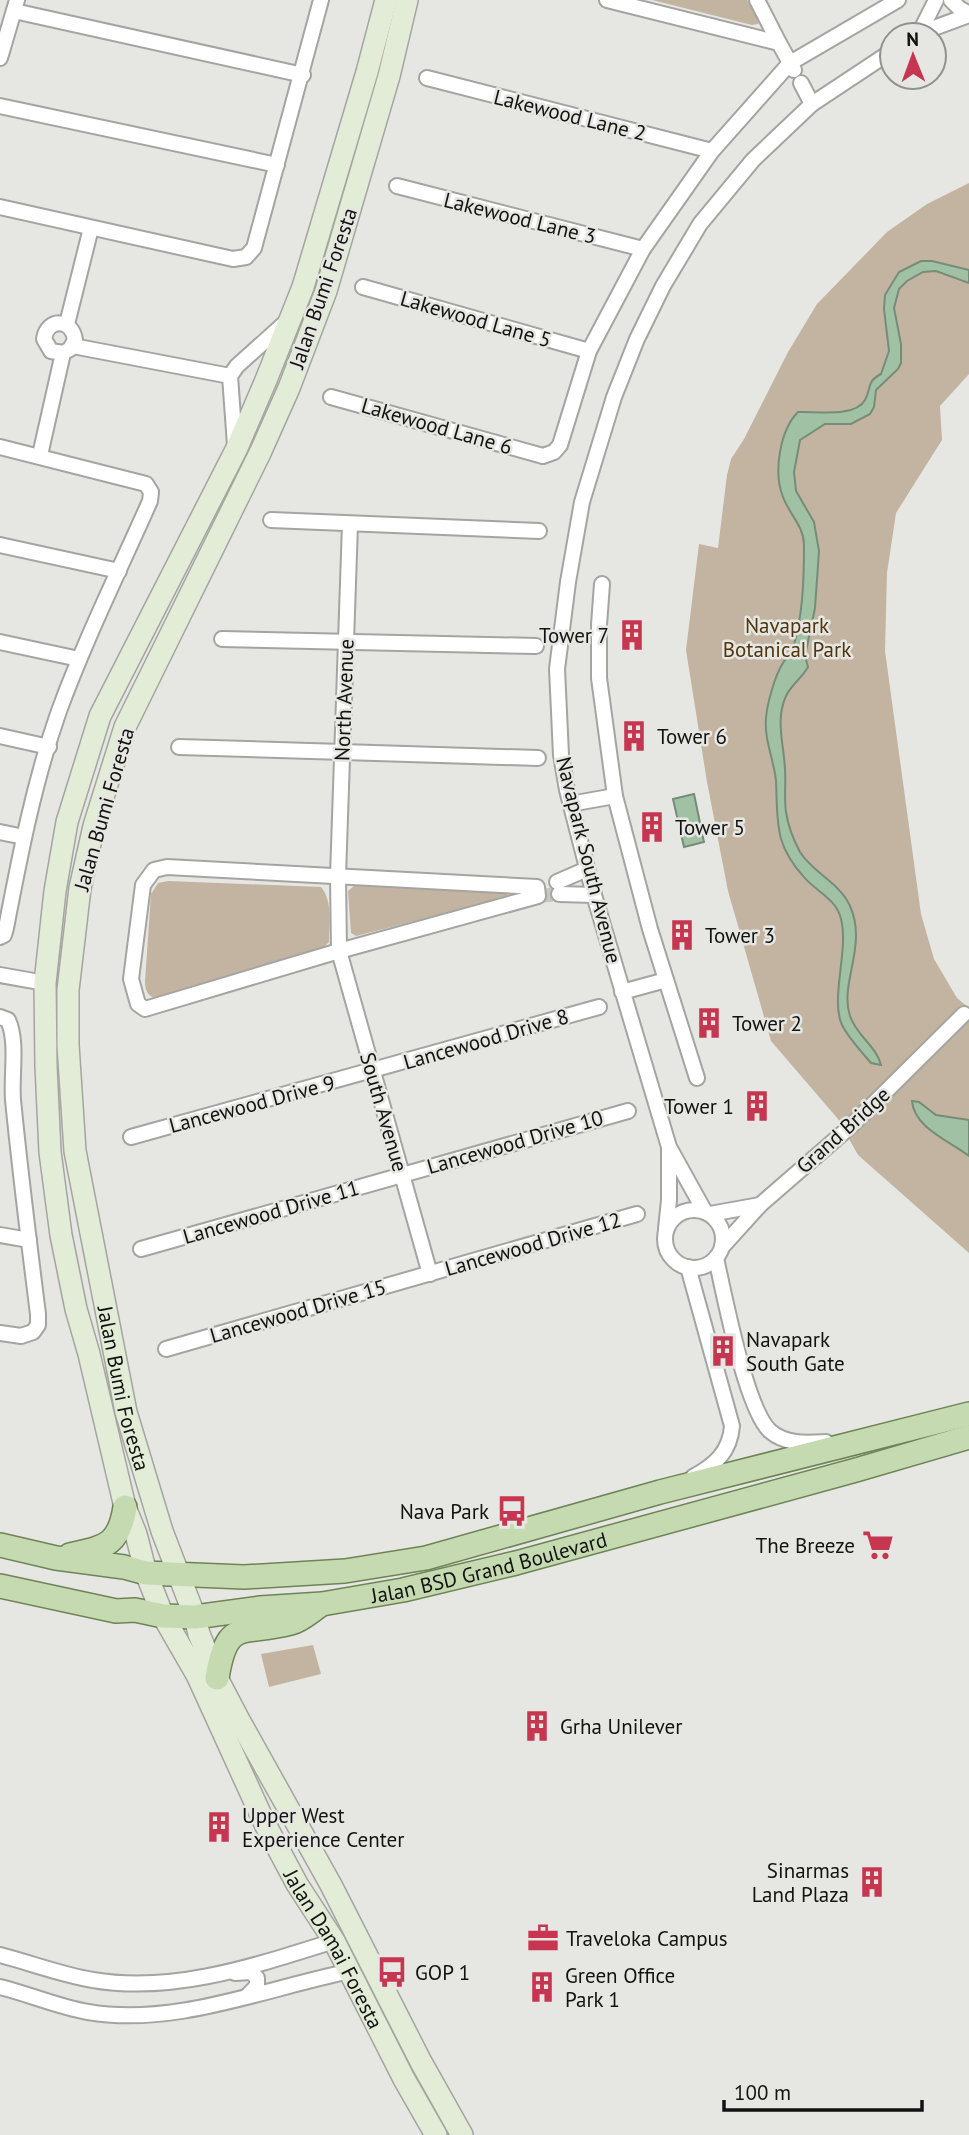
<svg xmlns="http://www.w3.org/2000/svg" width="969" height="2135" font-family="'PT Sans',sans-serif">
<rect width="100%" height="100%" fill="#e6e7e2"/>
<g fill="#c3b4a1">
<polygon points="652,0 747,0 760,19 758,24 752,25"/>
<polygon points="969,183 969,374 940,406 942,440 896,513 887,573 885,651 921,914 934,959 957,998 969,1008 969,1253 858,1155 838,1119 771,1041 728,891 707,782 686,650 699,544 718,548 727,475 731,459 744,439 788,352 817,304 887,232 927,204"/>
<path d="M168,881L321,887C333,901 329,924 329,942L322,949L160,1000C148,997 145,992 145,981L151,894L158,883Z"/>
<polygon points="355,885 504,890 508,894 505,898 356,936 351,933 348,891"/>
<polygon points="313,1645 321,1674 269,1687 261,1654"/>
</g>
<g fill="#a1c1a5" stroke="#768c79" stroke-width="2">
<path d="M921,261H932L969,270V283L936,271L923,272L907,281L899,289L894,308L901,344V363L898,369L876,390L874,407L870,414L851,424H825L800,440L794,472L796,491L814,522L819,551L815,608L805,656L808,667C802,678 791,685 786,696C775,720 784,745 785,769C786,784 784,798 786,812C788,825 794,841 800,852C813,873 840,883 850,906C868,946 839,983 850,1016C856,1035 877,1047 881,1065L871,1063C861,1051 849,1039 842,1025C830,999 849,950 841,919C836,898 815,891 803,876C794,866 785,852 781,839C776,820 777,801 776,781C774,760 764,740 766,718C767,704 775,675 783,663C786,657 790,657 792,651C803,618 804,579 804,545C804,526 789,514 783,497C773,472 780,430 798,412C815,411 855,418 865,400C872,387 866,382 881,374L889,351L884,309L885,295L899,272Z"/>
<polygon points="694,794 704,842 684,847 673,799"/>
<path d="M912,1101L919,1102L936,1115L969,1120V1156C950,1141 914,1128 912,1101Z"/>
</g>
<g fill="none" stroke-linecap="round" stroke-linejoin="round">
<polyline stroke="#c6c7c3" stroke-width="14" stroke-dasharray="14 7" stroke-linecap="butt" points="538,896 559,894"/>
<defs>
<g id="street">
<polyline points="607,0 779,43 794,70"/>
<polyline points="757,0 779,43"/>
<polyline points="951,0 959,8 969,14"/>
<polyline points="14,11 303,75"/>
<polyline points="920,32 936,0"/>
<polyline points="915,35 969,15"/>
<polyline points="0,58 17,0"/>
<polyline points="427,78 712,151"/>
<polyline points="801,83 812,104"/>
<polyline points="0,106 277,165"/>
<polyline points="397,186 643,249"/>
<polyline points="0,207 233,259 246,257 254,248 321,0"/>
<polyline points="363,287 589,351"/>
<polyline points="67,324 91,228"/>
<polyline points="73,346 230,376"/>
<polyline points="331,397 543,456 554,452 560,445 589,351 643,249 712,151 790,63 898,0"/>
<polyline points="235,445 230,376 237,366 286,322"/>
<path d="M0,447L146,484L151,492L150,501C119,571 85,640 59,711C34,782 20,855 6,928L4,935L0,937"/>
<path d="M40,455L63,353L70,349L75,340C72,318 47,318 44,339L51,351L63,353"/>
<polyline points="271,520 539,531"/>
<polyline points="350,524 338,876 339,951 430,1274"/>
<polyline points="0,545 119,571"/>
<polyline points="602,584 599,625 599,678 615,796 650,929 697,1078"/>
<polyline points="222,639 536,646"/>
<polyline points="0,642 79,659"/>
<polyline points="0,736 49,747"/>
<polyline points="179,747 538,758"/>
<polyline points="570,804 615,796"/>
<polyline points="0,832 24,837"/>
<polygon points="167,867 537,887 538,896 339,951 145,1009 138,1004 131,979 143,885 154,870"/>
<polyline points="557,882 587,869"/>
<polyline points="559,894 594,895"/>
<polyline points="0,975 45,983"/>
<polyline points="622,992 666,980"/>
<path d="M0,1017L8,1020C18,1042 11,1075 13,1100C20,1171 29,1243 38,1314V1325L33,1332L21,1336L0,1333"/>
<polyline points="131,1137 599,1007"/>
<circle cx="694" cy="1239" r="29"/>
<polyline points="705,1212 669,1147 594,895 567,790 561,755 557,669 568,582 582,502 614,397 637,339 663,286 700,224 753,160 812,104 892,51"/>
<polyline points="710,1214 760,1205"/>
<polyline points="666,1229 669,1200 669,1148"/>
<polyline points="0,1235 29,1240"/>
<polyline points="722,1247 760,1205 851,1126 964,1014"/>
<polyline points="141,1249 628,1111"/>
<path d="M716,1258C724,1294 746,1409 770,1431C786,1445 807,1443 826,1442"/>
<path d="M688,1267L732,1426C730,1452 715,1465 693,1477"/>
<polyline points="166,1349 637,1214"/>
<path d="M0,1955C31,1963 62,1975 93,1980C174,1994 257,1965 334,1941"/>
<polyline points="235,1973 251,1972 257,1978 257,1986 248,1995"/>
<path d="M0,1987C29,1994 58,2007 88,2012C175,2027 266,1988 351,1971"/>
</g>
<g id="secondary">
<path id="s1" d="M386,0L367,72L303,287L266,380L236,450L100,716L67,822L55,891L45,983L46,1066L50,1152L61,1235L76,1309L89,1354L125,1507L136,1534L146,1573L163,1616L197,1675L265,1824L297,1884L334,1941L404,2079L436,2135"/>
<path id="s2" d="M407,0L389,76L326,291L289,388L260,453L125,727L94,826L80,888L68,990V1045L75,1151L126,1412L162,1531L195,1617L199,1634L217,1678L239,1720L331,1885L421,2062L462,2135"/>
</g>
<g id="primary">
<polyline points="0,1545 56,1558 124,1567 146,1573 244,1577 345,1571 426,1558 660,1492 969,1414"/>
<path d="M70,1555C105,1547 119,1546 125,1507"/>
<path id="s3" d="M0,1586L116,1611L135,1610L163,1616L195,1617L260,1608L322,1604L403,1590L516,1563L856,1470L969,1437"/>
<path d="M217,1678C227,1616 243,1636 291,1623C302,1620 310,1612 319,1606"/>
</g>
</defs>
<use href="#street" stroke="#a4a4a0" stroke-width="18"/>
<use href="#secondary" stroke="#a4a4a0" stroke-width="24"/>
<use href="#primary" stroke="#6e8456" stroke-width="26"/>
<use href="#street" stroke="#fff" stroke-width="14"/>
<use href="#secondary" stroke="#e2ecd7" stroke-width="21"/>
<use href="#primary" stroke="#c5dab0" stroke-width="23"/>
</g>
<defs>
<symbol id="building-bare" viewBox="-9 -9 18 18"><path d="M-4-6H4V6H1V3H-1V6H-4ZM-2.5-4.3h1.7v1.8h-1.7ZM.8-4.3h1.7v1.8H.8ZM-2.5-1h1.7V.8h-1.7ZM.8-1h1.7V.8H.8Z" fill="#c63650" stroke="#e6e7e2" stroke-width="2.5" paint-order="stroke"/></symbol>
<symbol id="bus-bare" viewBox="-9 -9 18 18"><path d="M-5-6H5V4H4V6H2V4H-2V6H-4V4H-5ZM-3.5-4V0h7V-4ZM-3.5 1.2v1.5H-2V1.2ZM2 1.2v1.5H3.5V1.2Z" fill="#c63650" stroke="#e6e7e2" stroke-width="2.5" paint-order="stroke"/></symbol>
<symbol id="supermarket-bare" viewBox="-9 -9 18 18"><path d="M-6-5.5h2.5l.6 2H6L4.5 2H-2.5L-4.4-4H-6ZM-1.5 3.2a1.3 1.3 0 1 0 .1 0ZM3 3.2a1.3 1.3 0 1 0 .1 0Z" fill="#c63650" stroke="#e6e7e2" stroke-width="2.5" paint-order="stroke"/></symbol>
<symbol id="office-bare" viewBox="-9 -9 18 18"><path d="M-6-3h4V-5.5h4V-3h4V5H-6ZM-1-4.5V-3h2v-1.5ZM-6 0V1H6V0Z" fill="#c63650" stroke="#e6e7e2" stroke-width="2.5" paint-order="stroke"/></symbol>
</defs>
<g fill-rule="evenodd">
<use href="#building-bare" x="610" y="613" width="44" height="44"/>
<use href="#building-bare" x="612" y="714" width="44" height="44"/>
<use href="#building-bare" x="630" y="805" width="44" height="44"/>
<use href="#building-bare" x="660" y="913" width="44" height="44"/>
<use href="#building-bare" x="687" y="1001" width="44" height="44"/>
<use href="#building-bare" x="735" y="1084" width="44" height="44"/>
<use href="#building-bare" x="701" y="1329" width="44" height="44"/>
<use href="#bus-bare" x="490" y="1489" width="44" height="44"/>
<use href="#supermarket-bare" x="856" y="1523" width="44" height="44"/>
<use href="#building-bare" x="515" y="1704" width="44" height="44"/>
<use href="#building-bare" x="197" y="1805" width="44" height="44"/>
<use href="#building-bare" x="850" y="1860" width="44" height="44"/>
<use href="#office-bare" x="521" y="1916" width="44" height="44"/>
<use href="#bus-bare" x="370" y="1950" width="44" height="44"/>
<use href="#building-bare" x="520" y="1965" width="44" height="44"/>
</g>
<g text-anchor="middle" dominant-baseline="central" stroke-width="5" stroke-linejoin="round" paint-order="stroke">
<g font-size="21" fill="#121211" stroke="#e6e7e2">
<text transform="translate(570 115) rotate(14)">Lakewood Lane 2</text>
<text transform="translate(520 218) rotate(14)">Lakewood Lane 3</text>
<text transform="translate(323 288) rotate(-71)">Jalan Bumi Foresta</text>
<text transform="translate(476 319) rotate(16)">Lakewood Lane 5</text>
<text transform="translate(437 426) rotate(16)">Lakewood Lane 6</text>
<text transform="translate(344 700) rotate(-88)">North Avenue</text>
<text transform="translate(104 809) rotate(-74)">Jalan Bumi Foresta</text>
<text transform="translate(589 860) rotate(76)">Navapark South Avenue</text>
<text transform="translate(486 1039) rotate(-16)">Lancewood Drive 8</text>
<text transform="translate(252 1104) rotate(-15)">Lancewood Drive 9</text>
<text transform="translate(384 1112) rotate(74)">South Avenue</text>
<text transform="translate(843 1130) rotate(-42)">Grand Bridge</text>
<text transform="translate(515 1142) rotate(-16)">Lancewood Drive 10</text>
<text transform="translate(271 1212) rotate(-16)">Lancewood Drive 11</text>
<text transform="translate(533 1244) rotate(-16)">Lancewood Drive 12</text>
<text transform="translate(298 1311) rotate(-16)">Lancewood Drive 15</text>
<text stroke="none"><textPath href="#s2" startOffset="1456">Jalan Bumi Foresta</textPath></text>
<text stroke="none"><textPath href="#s3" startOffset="497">Jalan BSD Grand Boulevard</textPath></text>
<text stroke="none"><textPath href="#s1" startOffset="2070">Jalan Damai Foresta</textPath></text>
</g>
<g font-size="21" fill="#4f340d" stroke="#e6e7e2">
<text x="787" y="625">Navapark<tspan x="787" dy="24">Botanical Park</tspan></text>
</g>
<g font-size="21" fill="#121211" stroke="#e6e7e2" text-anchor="start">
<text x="609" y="635" text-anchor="end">Tower 7</text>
<text x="657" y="736">Tower 6</text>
<text x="675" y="827">Tower 5</text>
<text x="705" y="935">Tower 3</text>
<text x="732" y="1023">Tower 2</text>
<text x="734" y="1106" text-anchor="end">Tower 1</text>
<text x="746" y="1339">Navapark<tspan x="746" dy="24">South Gate</tspan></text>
<text x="489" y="1511" text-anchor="end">Nava Park</text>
<text x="855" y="1545" text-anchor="end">The Breeze</text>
<text x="560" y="1726">Grha Unilever</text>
<text x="242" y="1815">Upper West<tspan x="242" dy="24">Experience Center</tspan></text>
<text x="849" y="1870" text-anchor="end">Sinarmas<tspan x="849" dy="24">Land Plaza</tspan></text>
<text x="566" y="1938">Traveloka Campus</text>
<text x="415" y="1972">GOP 1</text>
<text x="565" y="1975">Green Office<tspan x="565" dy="24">Park 1</tspan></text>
</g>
</g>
<g transform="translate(913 56) rotate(359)"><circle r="33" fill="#e6e7e2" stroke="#91928e" stroke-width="2"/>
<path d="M0-5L12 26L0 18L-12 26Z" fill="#c63650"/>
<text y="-10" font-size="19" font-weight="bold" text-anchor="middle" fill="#121211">N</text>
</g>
<path d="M724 2100v10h198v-10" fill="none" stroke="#121211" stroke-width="3.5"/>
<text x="734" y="2100" font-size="21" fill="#121211" stroke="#e6e7e2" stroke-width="5" paint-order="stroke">100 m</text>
</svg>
